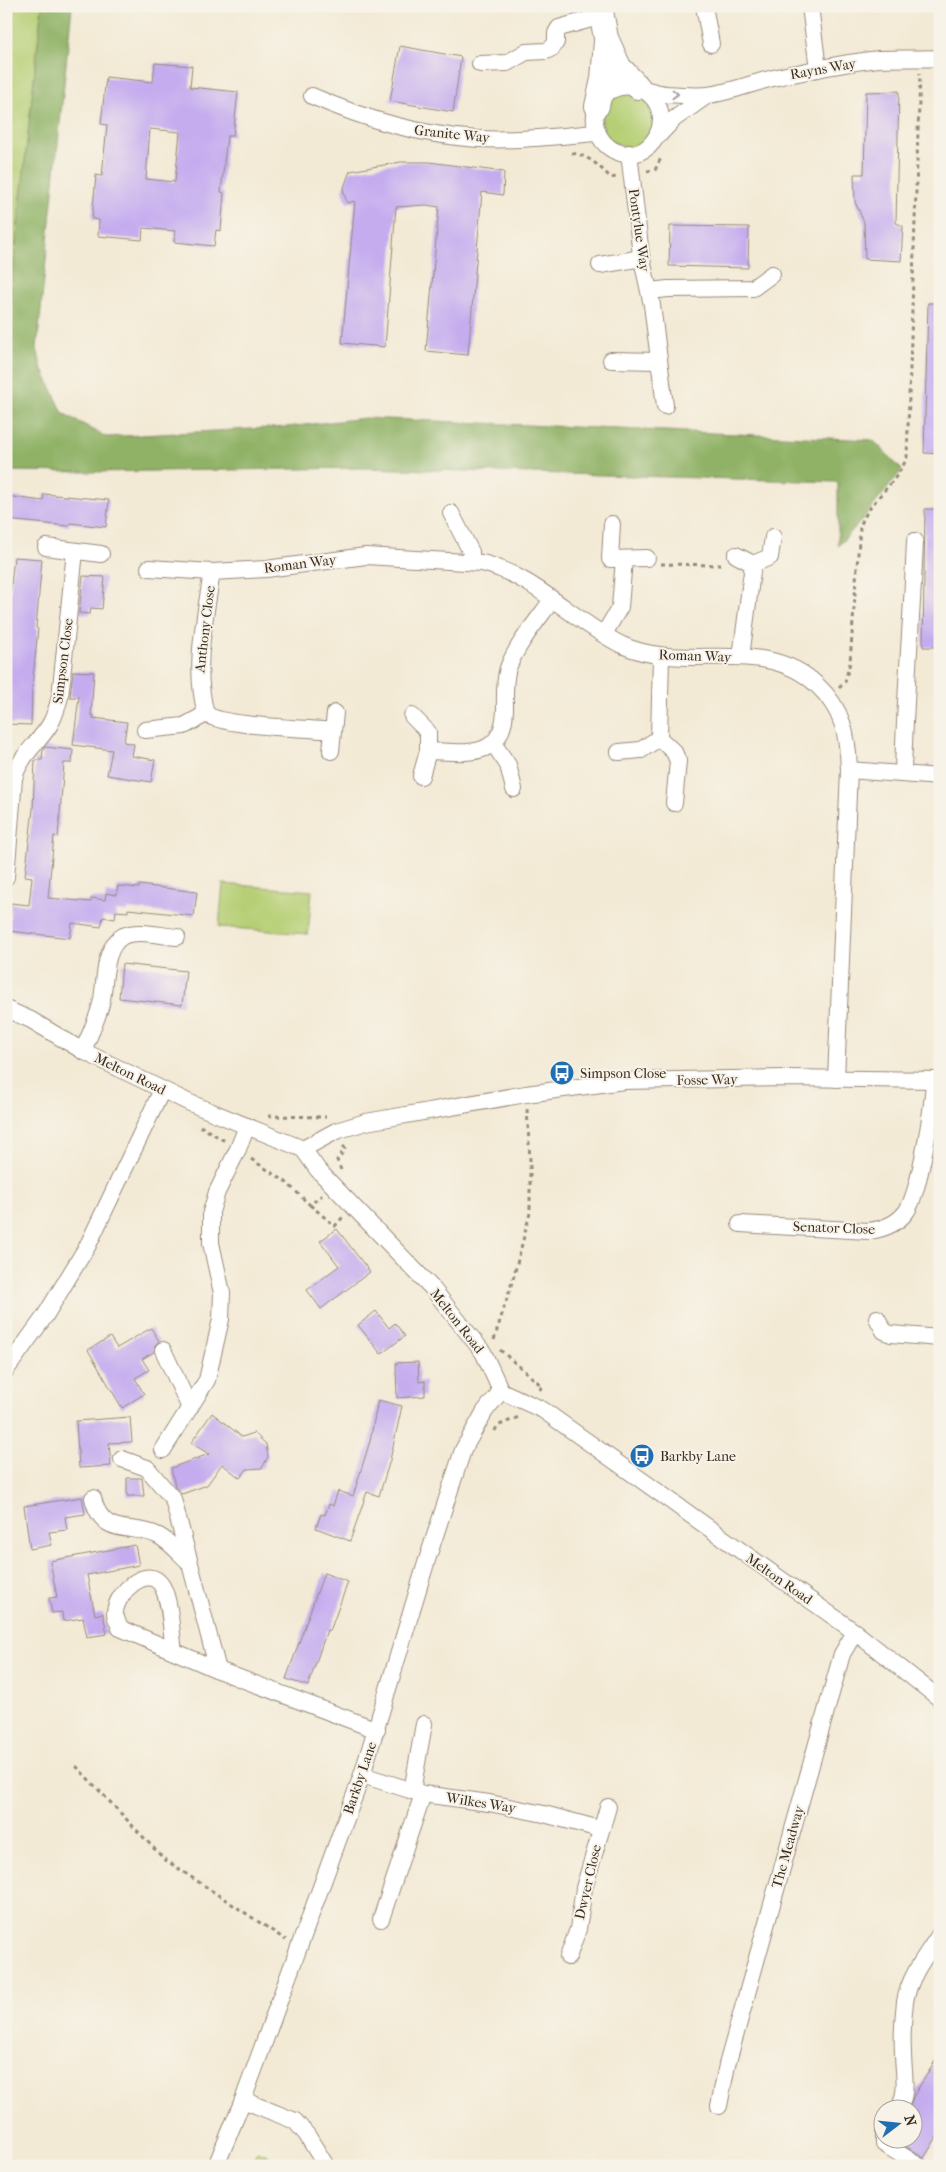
<svg xmlns="http://www.w3.org/2000/svg" width="946" height="2172" font-family="'IM FELL French Canon',serif">
<rect width="100%" height="100%" fill="#f7f3e8"/>
<filter id="ink" filterUnits="userSpaceOnUse"><feTurbulence type="fractalNoise" baseFrequency=".02" numOctaves="2"/><feDisplacementMap in="SourceGraphic" scale="10" xChannelSelector="R" yChannelSelector="G"/><feConvolveMatrix kernelMatrix="1 2 1 2 8 2 1 2 1" color-interpolation-filters="sRGB"/></filter>
<filter id="wash" filterUnits="userSpaceOnUse"><feTurbulence type="fractalNoise" baseFrequency=".0096" numOctaves="4" result="noise"/><feDisplacementMap in="SourceGraphic" scale="20" xChannelSelector="R" yChannelSelector="G"/><feGaussianBlur stdDeviation="1.12" result="paint"/><feColorMatrix in="noise" values="0 0 0 0 0 0 0 0 0 0 0 0 0 0 0 0 0 1.4 0 .05"/><feComposite in="paint" operator="in"/></filter>
<g filter="url(#wash)">
<rect width="100%" height="100%" fill="#f3ead5"/>
<g fill="#b6cf74" stroke="#787c49">
<polygon points="6,6 42,6 6,335"/>
<polygon points="625,86 661,113 640,151 601,139 603,97"/>
<polygon points="223,884 312,891 308,934 219,927"/>
<polygon points="257,2151 267,2155 277,2166 250,2166"/>
</g>
<polygon fill="#90b266" stroke="#666e42" points="42,6 72,6 37,348 41,366 63,413 106,437 287,427 365,418 873,440 902,470 862,520 838,546 838,482 362,468 88,472 6,471 6,335"/>
<g id="blocks">
<g fill="#c5acef" fill-rule="evenodd">
<polygon points="400,46 461,57 453,112 390,101"/>
<path d="M155,63L192,66L190,87L238,92L233,136H227L221,192L224,193L221,231L216,230L214,246L174,242L175,231L143,228L142,240L98,236L99,220L92,219L96,175L102,176L107,125L101,124L106,77L153,82ZM150,129L180,132L175,182L146,179Z"/>
<polygon points="899,91 896,223 903,226 901,261 865,259 864,222 855,202 854,174 864,174 866,92"/>
<polygon points="401,162 429,162 504,172 503,195 482,192 468,355 426,351 439,207 426,205 396,207 385,347 342,343 355,201 347,203 343,190 350,171"/>
<polygon points="670,226 749,227 748,268 669,266"/>
<polygon points="928,303 940,303 940,454 924,453"/>
<polygon points="44,494 109,500 106,527 70,523 69,526 6,520 6,496 43,501"/>
<polygon points="925,509 940,509 940,647 923,647"/>
<polygon points="14,557 42,559 36,628 38,629 32,688 31,725 6,724 8,653 7,653 9,623 7,622"/>
<polygon points="83,576 105,577 102,609 91,608 90,614 79,613"/>
<polygon points="73,671 94,672 91,715 94,715 93,718 127,722 124,742 134,744 132,756 155,760 151,782 107,775 112,750 73,745 79,697 70,697"/>
<polygon points="45,747 73,750 72,763 64,763 58,837 54,836 48,898 91,902 91,898 105,900 106,893 116,895 118,886 139,888 139,885 197,892 194,916 128,909 128,912 116,911 115,919 103,917 101,927 72,923 70,938 9,931 11,903 29,905 32,877 25,876 33,809 35,760 42,760 43,750"/>
<polygon points="122,964 186,971 182,1005 119,998"/>
<polygon points="337,1229 370,1272 321,1309 307,1290 339,1266 320,1241"/>
<polygon points="376,1311 389,1328 395,1323 405,1336 381,1354 358,1325"/>
<polygon points="151,1328 159,1341 155,1345 154,1352 142,1359 149,1370 135,1378 144,1394 122,1408 88,1350 110,1337 117,1348"/>
<polygon points="418,1362 419,1382 425,1381 425,1396 397,1398 396,1363"/>
<polygon points="378,1400 402,1406 390,1460 379,1496 367,1492 350,1541 316,1528 321,1514 325,1515 329,1504 333,1506 338,1491 353,1496 370,1441"/>
<polygon points="212,1413 242,1437 254,1433 266,1444 268,1457 262,1468 247,1469 240,1478 222,1464 207,1485 182,1494 175,1486 171,1468 209,1454 191,1443"/>
<polygon points="130,1417 132,1442 109,1443 111,1466 79,1468 76,1421"/>
<polygon points="127,1478 142,1478 144,1496 127,1496"/>
<polygon points="82,1497 85,1514 65,1517 67,1530 49,1532 52,1545 30,1549 24,1506"/>
<polygon points="135,1545 139,1565 87,1575 95,1615 103,1613 107,1634 87,1637 83,1618 63,1621 62,1612 52,1613 49,1598 57,1597 50,1561"/>
<polygon points="324,1573 348,1582 330,1631 327,1630 308,1686 286,1679"/>
<polygon points="940,2053 940,2132 924,2158 896,2140 914,2140 914,2110 909,2110 913,2097"/>
</g>
</g>
</g>
<g filter="url(#ink)">
<use href="#blocks" fill-opacity="0" stroke="#978a7a" stroke-width="1"/>
<g fill="none" stroke-linecap="round" stroke-linejoin="round">
<defs>
<g id="minor">
<polyline points="704,6 711,44"/>
<polyline points="810,6 818,69"/>
<polyline points="480,64 507,63 526,52 546,51 552,48 556,42 556,33 559,28 602,16"/>
<path d="M642,89C683,113 650,170 613,150C590,137 587,100 614,89C631,82 649,92 666,94C679,95 695,96 708,95C732,92 757,81 782,76C813,70 847,62 879,59C899,58 920,59 940,58"/>
<path d="M312,96C366,120 419,135 478,139C518,141 558,136 597,133"/>
<polyline points="658,136 674,119 708,95"/>
<polyline points="629,153 641,255 652,305 665,406"/>
<polyline points="600,265 642,258"/>
<polyline points="650,291 668,289 753,288 772,274"/>
<polyline points="611,360 658,361"/>
<polyline points="451,513 471,552 471,562"/>
<polyline points="612,524 610,559 647,558"/>
<polyline points="46,547 101,554"/>
<polyline points="736,555 753,564 770,557 773,537"/>
<path d="M149,568L212,572L266,569L366,556L482,563C535,576 573,621 622,645C685,674 764,634 817,685C843,709 848,736 849,770L836,1079"/>
<path d="M212,572C205,620 193,667 206,714C224,727 307,728 333,731"/>
<polyline points="604,634 620,607 624,559"/>
<polyline points="741,657 753,564"/>
<path d="M412,716L428,732V751C465,752 503,761 505,710C505,696 504,681 508,668C517,644 537,621 552,600"/>
<polyline points="145,730 184,726 206,714"/>
<polyline points="659,738 661,657"/>
<polyline points="493,743 508,765 514,789"/>
<polyline points="331,751 335,713"/>
<polyline points="619,752 641,750 659,738 674,752 678,761 674,803"/>
<polyline points="849,770 940,777"/>
<path d="M903,773C905,695 912,618 915,541"/>
<polyline points="421,776 428,751"/>
<path d="M6,877L14,778C21,754 36,746 49,726C55,717 57,707 60,697L75,551"/>
<polyline points="6,1009 31,1020 83,1051 190,1103 303,1149 318,1170 432,1288 483,1352 501,1391 543,1410 855,1632 940,1699"/>
<path d="M83,1051C89,1036 97,1020 101,1004C106,984 102,948 123,936C138,929 162,936 177,937"/>
<polyline points="303,1149 336,1131 366,1122 526,1094 624,1081 786,1078 940,1080"/>
<path d="M740,1224L869,1231C884,1229 897,1224 906,1212C920,1193 933,1105 934,1080"/>
<polyline points="877,1318 884,1331 891,1334 940,1338"/>
<polyline points="163,1350 190,1408"/>
<polyline points="6,1370 45,1316 88,1245 162,1090"/>
<polyline points="163,1450 207,1380 221,1319 222,1293 211,1243 211,1212 217,1192 238,1149 247,1126"/>
<polyline points="122,1459 147,1468 173,1499 218,1670 377,1730"/>
<path d="M93,1498C103,1540 133,1522 159,1536C170,1542 180,1554 189,1562"/>
<path d="M174,1651C171,1633 171,1602 162,1586C148,1562 115,1594 115,1613C115,1618 119,1624 120,1628L218,1670"/>
<polyline points="362,1775 423,1794 489,1803 544,1814 600,1829"/>
<polyline points="412,1791 424,1724"/>
<polyline points="381,1919 423,1794"/>
<polyline points="568,1957 578,1929 584,1888 608,1807"/>
<polyline points="243,2100 295,2121 307,2135 326,2166"/>
<polyline points="719,2106 727,2065 842,1654 855,1632"/>
<path d="M898,2110C909,2092 903,2072 903,2053C902,2036 903,2019 905,2002C909,1977 926,1955 940,1934"/>
<polyline points="884,2134 884,2144 919,2166"/>
<polyline points="216,2166 243,2100 362,1775 426,1563 463,1450 485,1411 501,1391"/>
</g>
<g id="highway">
<polyline points="600,6 606,38 619,67 638,87"/>
<polyline points="597,106 603,79 606,41"/>
</g>
</defs>
<use href="#minor" stroke="#978a7a" stroke-width="18"/>
<use href="#highway" stroke="#978a7a" stroke-width="26"/>
<g stroke="#978a7a" stroke-width="3" stroke-dasharray="4 4" stroke-linecap="butt">
<path d="M572,153C590,156 599,166 611,178L616,177"/>
<polyline points="647,171 655,170 661,158"/>
<polyline points="661,564 724,565"/>
<path d="M839,688L845,682L850,662L860,527C869,500 897,484 907,457L920,73"/>
<polyline points="268,1116 326,1117"/>
<polyline points="200,1126 225,1141"/>
<polyline points="251,1159 286,1182 310,1205 322,1195"/>
<polyline points="341,1170 337,1160 345,1149 343,1145"/>
<polyline points="310,1205 335,1226 343,1217"/>
<polyline points="494,1340 513,1279 530,1213 530,1160 527,1109"/>
<polyline points="500,1350 542,1386 539,1391"/>
<polyline points="495,1431 497,1426 519,1417"/>
<polyline points="76,1766 164,1859 286,1940"/>
</g>
<use href="#minor" stroke="#fff" stroke-width="16"/>
<use href="#highway" stroke="#fff" stroke-width="24"/>
</g>
<defs><path id="oneway-chevron" d="M-2-3.5L2.5 0L-2 3.5" fill="none" stroke-width="1.6" stroke-linecap="round" stroke-linejoin="round" transform="scale(1.25)"/></defs>
<use stroke="#a79f9a" href="#oneway-chevron" transform="translate(675 94) rotate(2)"/>
</g>
<defs>
<symbol id="bus-disc" viewBox="-11 -11 22 22"><circle r="9.5" fill="#1f6fb2" stroke="#f7f3e8"/><path d="M-5-6H5V4H4V6H2V4H-2V6H-4V4H-5ZM-3.5-4V0h7V-4ZM-3.5 1.2v1.5H-2V1.2ZM2 1.2v1.5H3.5V1.2Z" fill="#fff"/></symbol>
</defs>
<g fill-rule="evenodd">
<use href="#bus-disc" x="548" y="1059" width="28" height="28"/>
<use href="#bus-disc" x="628" y="1442" width="28" height="28"/>
</g>
<g text-anchor="middle" dominant-baseline="central" stroke-width="4" stroke-linejoin="round" paint-order="stroke">
<g font-size="14" fill="#3b2a1e" stroke="#f7f3e8">
<text transform="translate(823 69) rotate(-10)">Rayns Way</text>
<text transform="translate(452 134) rotate(6)">Granite Way</text>
<text transform="translate(639 230) rotate(82)">Pontylue Way</text>
<text transform="translate(300 564) rotate(-7)">Roman Way</text>
<text transform="translate(205 629) rotate(-83)">Anthony Close</text>
<text transform="translate(695 656) rotate(2)">Roman Way</text>
<text transform="translate(63 661) rotate(-83)">Simpson Close</text>
<text transform="translate(130 1074) rotate(26)">Melton Road</text>
<text transform="translate(707 1080) rotate(-1)">Fosse Way</text>
<text transform="translate(834 1228) rotate(2)">Senator Close</text>
<text transform="translate(457 1321) rotate(52)">Melton Road</text>
<text transform="translate(779 1579) rotate(35)">Melton Road</text>
<text transform="translate(360 1778) rotate(-71)">Barkby Lane</text>
<text transform="translate(481 1803) rotate(9)">Wilkes Way</text>
<text transform="translate(788 1847) rotate(-74)">The Meadway</text>
<text transform="translate(588 1882) rotate(-77)">Dwyer Close</text>
</g>
<g font-size="14" fill="#3b2a1e" stroke="#f7f3e8" text-anchor="start">
<text x="580" y="1073">Simpson Close</text>
<text x="660" y="1456">Barkby Lane</text>
</g>
</g>
<rect width="946" height="2172" fill="none" stroke="#f7f3e8" stroke-width="25"/>
<g transform="translate(898 2124) rotate(74)"><circle r="24" fill="#f7f3e8" stroke="#aca397"/>
<path d="M0-4L9 19L0 12L-9 19Z" fill="#1f6fb2"/>
<text y="-8" font-size="14" font-weight="bold" text-anchor="middle" fill="#3b2a1e">N</text>
</g>
</svg>
